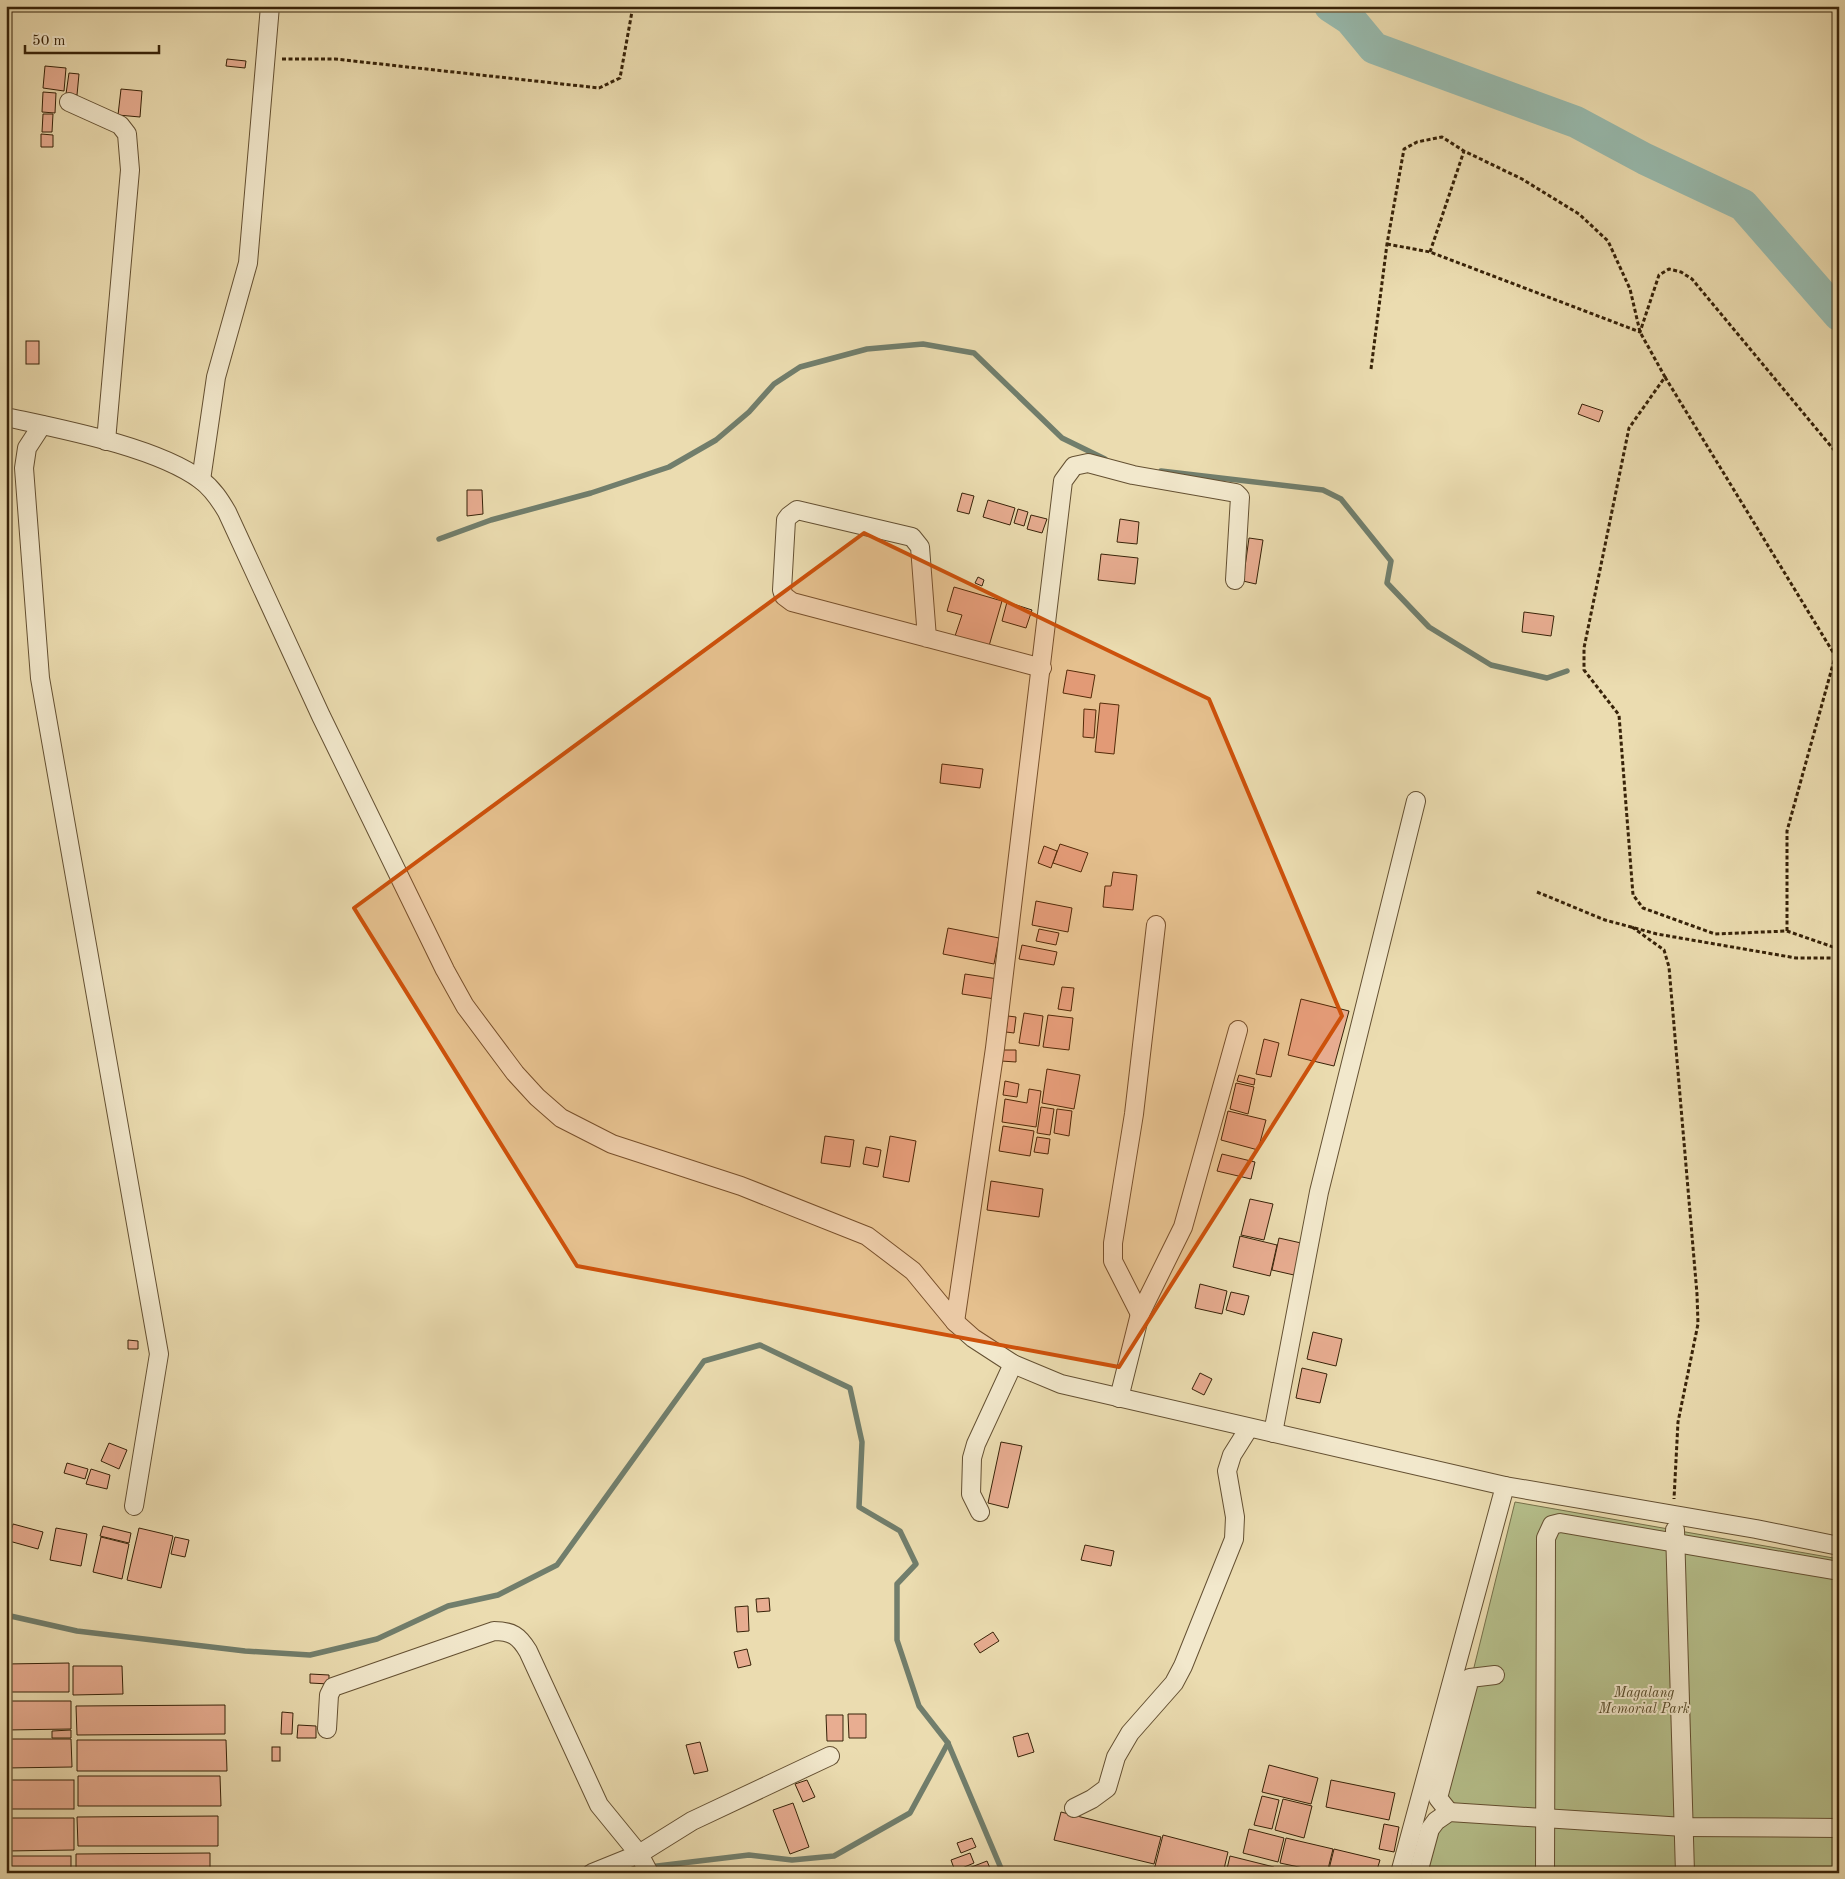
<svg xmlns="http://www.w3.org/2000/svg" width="1845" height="1879" font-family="'Old Standard TT',serif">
<rect width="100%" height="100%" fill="#ebdcb0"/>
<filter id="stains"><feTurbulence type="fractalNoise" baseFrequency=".004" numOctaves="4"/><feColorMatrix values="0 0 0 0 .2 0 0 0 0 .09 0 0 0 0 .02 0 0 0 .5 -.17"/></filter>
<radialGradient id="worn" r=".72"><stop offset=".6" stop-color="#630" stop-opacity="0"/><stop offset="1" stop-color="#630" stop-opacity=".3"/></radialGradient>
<polygon fill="#b6c08c" stroke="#76714a" points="1515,1502 1839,1559 1839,1873 1423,1873"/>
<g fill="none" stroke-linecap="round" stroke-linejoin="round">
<g stroke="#717e6c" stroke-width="5.5">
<polyline points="1161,471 1323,490 1341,499 1391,561 1387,583 1429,627 1491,665 1547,678 1567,671"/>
<polyline points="439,539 491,520 591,493 669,467 716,440 749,412 774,384 800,367 867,349 923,344 974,353 1062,438 1105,459"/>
<polyline points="6,1615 77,1631 245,1651 310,1655 377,1639 448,1606 498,1595 557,1565 704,1361 760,1345 850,1388 862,1442 859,1507 900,1531 916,1564 897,1584 897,1640 919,1706 948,1743 1003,1873"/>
<polyline points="649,1867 749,1855 792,1860 834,1856 910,1813 948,1743"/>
</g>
<polyline stroke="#98bbaf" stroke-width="32" points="1330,6 1350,19 1374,48 1576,122 1645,159 1743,205 1839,315"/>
</g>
<g fill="#e8ad91" stroke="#372208">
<polygon points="227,59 246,61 245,68 226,66"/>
<polygon points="45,66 66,68 64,91 43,88"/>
<polygon points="69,73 79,74 77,95 66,94"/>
<polygon points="121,89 142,91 140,117 118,115"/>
<polygon points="43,92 56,93 55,113 42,112"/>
<polygon points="43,114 53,114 52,132 42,132"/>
<polygon points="41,134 53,135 53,147 41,147"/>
<rect x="26" y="341" width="13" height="23"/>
<polygon points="1582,404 1603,411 1599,422 1578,414"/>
<polygon points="467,490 482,490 483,514 467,516"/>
<polygon points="962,493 974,496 969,514 957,511"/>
<polygon points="988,500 1015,508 1010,525 983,517"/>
<polygon points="1018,509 1028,512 1024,526 1014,523"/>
<polygon points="1031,515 1047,519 1042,533 1027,529"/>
<polygon points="1120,519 1139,522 1137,544 1117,542"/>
<polygon points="1249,538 1263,540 1256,584 1243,581"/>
<polygon points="1101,554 1138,558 1135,584 1098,580"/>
<polygon points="978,577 984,580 982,586 975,583"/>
<polygon points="954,587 1002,601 989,646 955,636 962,615 947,611"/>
<polygon points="1007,602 1032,610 1026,628 1002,621"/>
<polygon points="1524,612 1554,616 1551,636 1522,632"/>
<polygon points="1067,670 1095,675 1091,698 1063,693"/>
<polygon points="1100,703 1119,705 1114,754 1095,752"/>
<polygon points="1084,709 1096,710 1094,738 1083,737"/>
<polygon points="942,764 983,769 980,788 940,783"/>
<polygon points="1060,844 1088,853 1081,872 1053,863"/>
<polygon points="1044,846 1057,851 1051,868 1038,863"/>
<polygon points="1113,872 1137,875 1133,910 1103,907 1105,886 1111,886"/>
<polygon points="1036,901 1072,908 1068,932 1032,925"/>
<polygon points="948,928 999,938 994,964 943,954"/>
<polygon points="1039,929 1059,933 1056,945 1036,941"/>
<polygon points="1022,945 1057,952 1054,965 1019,959"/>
<polygon points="965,974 998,979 995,999 962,994"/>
<polygon points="1062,987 1074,988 1071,1011 1058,1009"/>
<polygon points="1301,999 1349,1011 1334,1066 1288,1055"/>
<polygon points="1024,1013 1043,1016 1039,1046 1019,1043"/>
<polygon points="1048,1015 1073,1018 1069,1050 1043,1047"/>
<polygon points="1008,1016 1016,1017 1014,1033 1006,1032"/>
<polygon points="1264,1039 1279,1043 1271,1077 1256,1074"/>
<polygon points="1002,1050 1016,1050 1016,1062 1001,1061"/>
<polygon points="1047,1069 1080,1075 1074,1109 1042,1103"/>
<polygon points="1239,1075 1255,1079 1254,1085 1237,1081"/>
<polygon points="1005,1081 1019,1084 1017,1097 1003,1095"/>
<polygon points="1236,1083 1254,1087 1248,1114 1230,1109"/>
<polygon points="1029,1089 1041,1091 1036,1127 1002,1122 1005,1099 1027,1103"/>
<polygon points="1041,1107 1054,1109 1050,1135 1037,1133"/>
<polygon points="1057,1109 1072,1111 1069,1136 1054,1133"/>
<polygon points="1228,1111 1266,1120 1258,1150 1221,1140"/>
<polygon points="1003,1126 1034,1131 1030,1156 999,1151"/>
<polygon points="825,1136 854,1140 850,1167 821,1163"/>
<polygon points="890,1136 916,1141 909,1182 883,1177"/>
<polygon points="1037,1137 1050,1139 1048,1154 1034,1152"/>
<polygon points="866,1147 881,1150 878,1167 863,1164"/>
<polygon points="1222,1154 1255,1162 1251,1179 1217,1171"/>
<polygon points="991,1181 1043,1189 1039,1217 987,1210"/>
<polygon points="1250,1199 1273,1204 1264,1240 1241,1235"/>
<polygon points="1240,1236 1277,1245 1270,1276 1233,1267"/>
<polygon points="1279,1238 1301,1243 1294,1275 1272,1270"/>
<polygon points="1200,1284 1227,1291 1222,1314 1195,1308"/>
<polygon points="1231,1292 1249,1296 1244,1315 1226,1310"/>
<polygon points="1313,1332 1342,1339 1336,1366 1307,1359"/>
<polygon points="128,1340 138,1341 138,1349 128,1349"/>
<polygon points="1302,1368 1327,1374 1320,1403 1296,1398"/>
<polygon points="1200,1373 1212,1379 1204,1395 1192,1389"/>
<polygon points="1001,1442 1022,1446 1008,1508 988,1503"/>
<polygon points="109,1443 127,1450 119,1469 101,1461"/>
<polygon points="67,1463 88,1469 85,1479 64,1473"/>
<polygon points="91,1469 110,1475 107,1489 86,1484"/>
<polygon points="13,1524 43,1532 38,1549 9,1541"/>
<polygon points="103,1526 131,1533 129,1543 100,1536"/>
<polygon points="56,1528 87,1534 81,1566 50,1560"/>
<polygon points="139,1528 173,1536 161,1588 127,1580"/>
<polygon points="101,1537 129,1544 122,1579 93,1572"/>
<polygon points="175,1537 189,1540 185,1557 171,1554"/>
<polygon points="1085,1545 1114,1551 1111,1566 1081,1560"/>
<polygon points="769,1598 770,1611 757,1612 756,1599"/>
<polygon points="748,1606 749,1631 737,1632 735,1607"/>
<polygon points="993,1632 999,1641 980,1653 974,1644"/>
<polygon points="747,1649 751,1665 738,1668 734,1652"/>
<polygon points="69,1663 69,1692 6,1692 6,1664"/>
<polygon points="73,1666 122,1666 123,1694 73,1695"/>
<polygon points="310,1674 329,1675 329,1684 310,1683"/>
<polygon points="6,1701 71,1701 71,1729 6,1730"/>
<polygon points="225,1705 225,1734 77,1735 76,1706"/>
<polygon points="282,1712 293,1713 292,1734 281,1734"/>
<polygon points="848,1714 866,1714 866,1738 849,1738"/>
<polygon points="826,1715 843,1715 843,1741 827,1741"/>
<polygon points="298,1725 316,1726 316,1738 297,1738"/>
<polygon points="71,1730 71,1738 52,1738 52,1731"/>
<polygon points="1028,1733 1034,1752 1018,1757 1013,1737"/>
<polygon points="6,1739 71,1739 72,1767 6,1768"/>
<polygon points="77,1740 226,1740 227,1771 77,1771"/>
<polygon points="700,1742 708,1771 694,1774 686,1745"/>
<rect x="272" y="1747" width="8" height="14"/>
<polygon points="1269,1765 1318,1778 1311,1804 1262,1792"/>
<polygon points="78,1776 220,1776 221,1806 78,1806"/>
<rect x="6" y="1780" width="68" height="29"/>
<polygon points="807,1780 815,1797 803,1802 795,1784"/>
<polygon points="1331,1780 1395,1793 1389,1820 1326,1807"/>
<polygon points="1262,1796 1279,1800 1272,1829 1254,1825"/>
<polygon points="1283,1799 1312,1806 1304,1838 1275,1830"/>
<polygon points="793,1803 809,1847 790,1854 773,1810"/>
<polygon points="1061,1812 1161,1837 1154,1864 1054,1840"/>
<polygon points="218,1816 218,1846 78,1846 77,1817"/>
<polygon points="6,1818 74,1818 74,1850 6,1851"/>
<polygon points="1384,1824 1399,1827 1394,1852 1379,1849"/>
<polygon points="1249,1829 1284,1838 1278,1862 1243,1853"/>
<polygon points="1163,1835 1228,1852 1223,1873 1166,1873 1154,1870"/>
<polygon points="972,1838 976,1847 961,1853 957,1843"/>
<polygon points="1286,1838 1333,1849 1327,1873 1280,1863"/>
<polygon points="1334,1849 1380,1860 1376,1873 1328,1873"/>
<polygon points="210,1853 210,1873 76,1873 76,1854"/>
<polygon points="970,1853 974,1863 955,1871 951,1860"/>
<rect x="6" y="1856" width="65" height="17"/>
<polygon points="1230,1856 1274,1867 1272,1873 1226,1873"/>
<polygon points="987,1861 992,1873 956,1873"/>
<polygon points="815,1869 815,1873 807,1873 807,1870"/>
<polygon points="857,1869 857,1873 819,1873 819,1872"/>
</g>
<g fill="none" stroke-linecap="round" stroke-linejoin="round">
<defs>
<g id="minor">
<polyline points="69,102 120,125 127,134 130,170 106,441"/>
<path d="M6,417C61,429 157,447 201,480C213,489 220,500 227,512L321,716L445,970L465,1006L515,1073L537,1097L561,1118L612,1144L741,1186L867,1236L913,1271L955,1322L973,1338L1013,1364L1061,1384L1505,1486L1756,1529L1839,1546"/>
<polyline points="42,425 27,448 24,468 40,678 159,1354 134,1506"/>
<polyline points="201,480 216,377 248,263 270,6"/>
<polyline points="927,638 920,547 912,537 797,510 789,516 786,520 782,590 784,596 792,602 1042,668"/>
<polyline points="1140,1314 1113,1261 1113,1243 1134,1114 1156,925"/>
<polyline points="955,1322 995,1048 1063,481 1074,466 1088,463 1133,475 1236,493 1240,497 1235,580"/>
<polyline points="1119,1398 1140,1314 1183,1227 1238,1030"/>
<polyline points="1273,1433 1319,1192 1416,801"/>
<polyline points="980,1512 971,1494 972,1458 976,1444 1013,1364"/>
<polyline points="1675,1530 1685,1873"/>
<path d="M327,1729L329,1695L333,1687L494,1631C512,1631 519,1636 528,1651L599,1805L639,1854L649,1873"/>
<polyline points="1074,1808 1092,1799 1107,1788 1116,1757 1130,1733 1174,1683 1183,1666 1234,1539 1235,1517 1227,1471 1232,1455 1249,1428"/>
<polyline points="1449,1812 1438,1798 1470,1678 1495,1675"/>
<polyline points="592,1873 639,1854 692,1821 830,1756"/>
<polyline points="1400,1873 1505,1486"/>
<polyline points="1418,1873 1430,1829 1436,1821 1449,1812 1684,1827 1839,1828"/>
<polyline points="1545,1873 1546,1538 1552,1525 1560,1523 1839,1571"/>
</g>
</defs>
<use href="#minor" stroke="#645032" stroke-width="20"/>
<g stroke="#372208" stroke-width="3" stroke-dasharray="4 2.5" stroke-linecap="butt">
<polyline points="282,59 335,59 599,88 620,78 633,6"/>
<polyline points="1387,244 1430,252 1640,332 1659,275 1669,269 1681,272 1692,279 1839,456"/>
<polyline points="1430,252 1464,151"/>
<polyline points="1371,369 1387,244 1404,149 1417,142 1442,137 1464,151 1522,179 1579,214 1608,241 1630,289 1640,332 1665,377 1629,428 1584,648 1584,670 1619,715 1633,895 1643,908 1715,934 1787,931 1839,949"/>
<polyline points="1665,377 1839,662"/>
<polyline points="1537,892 1605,920 1657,934 1796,958 1839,958"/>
<polyline points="1632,927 1664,950 1669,967 1697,1294 1698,1324 1678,1422 1674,1499"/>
<polyline points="1787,931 1787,831 1835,657 1839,651"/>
</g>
<use href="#minor" stroke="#f2e8cc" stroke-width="18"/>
</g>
<path fill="#cd510b" fill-opacity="0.2" stroke="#cd510b" stroke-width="4" stroke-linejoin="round" d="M864,533L1209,699L1342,1016L1119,1367L577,1266L354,908Z"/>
<g text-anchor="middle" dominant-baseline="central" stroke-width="4" stroke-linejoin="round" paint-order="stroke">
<g font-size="14" font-style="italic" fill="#574a29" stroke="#f2e8cc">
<text x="1644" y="1693">Magalang<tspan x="1644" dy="16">Memorial Park</tspan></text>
</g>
</g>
<rect width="1845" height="1879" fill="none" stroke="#ebdcb0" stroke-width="25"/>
<rect x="8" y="8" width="1830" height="1864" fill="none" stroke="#372208" stroke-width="2.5"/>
<rect x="12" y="12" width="1820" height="1854" fill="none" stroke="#372208"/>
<path d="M25 45v8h134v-8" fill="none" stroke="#372208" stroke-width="2.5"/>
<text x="32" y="45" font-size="15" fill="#372208" stroke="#f2e8cc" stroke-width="4" paint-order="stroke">50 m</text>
<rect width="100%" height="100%" filter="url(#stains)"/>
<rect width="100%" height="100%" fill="url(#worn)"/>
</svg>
